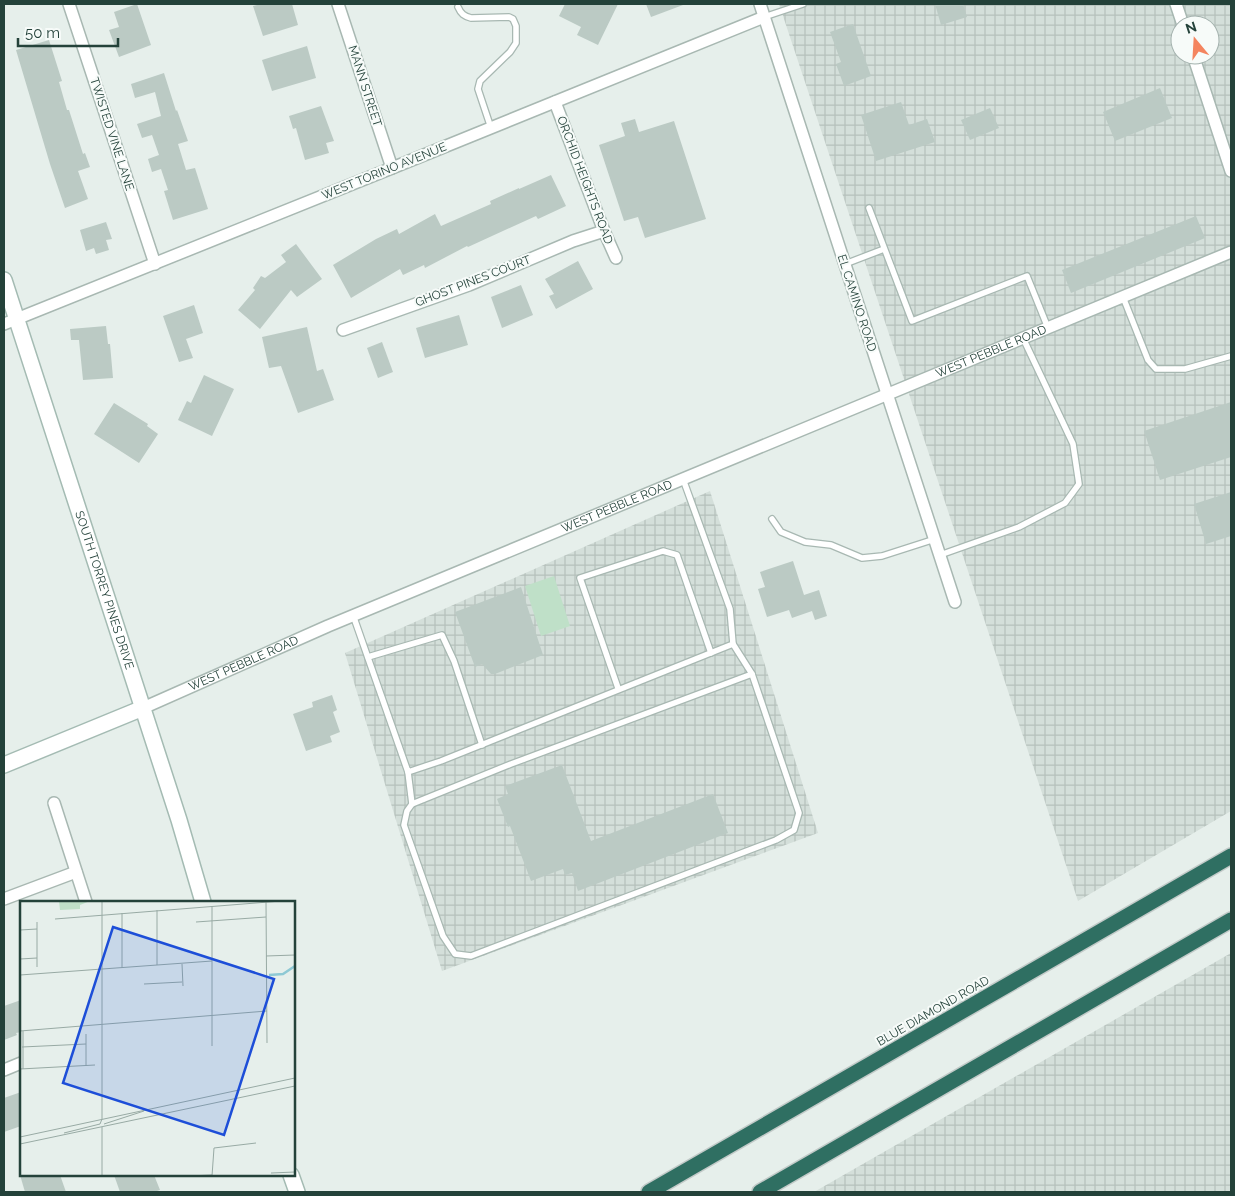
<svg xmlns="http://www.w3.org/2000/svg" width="1235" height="1196" font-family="Raleway,sans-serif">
<defs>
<pattern id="industrial-grid" width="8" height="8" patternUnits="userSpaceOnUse" patternTransform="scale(1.25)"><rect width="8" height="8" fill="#d4dfda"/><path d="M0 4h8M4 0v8" fill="none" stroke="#b6c1bc"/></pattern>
</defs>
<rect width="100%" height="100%" fill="#e6efeb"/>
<g fill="url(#industrial-grid)" fill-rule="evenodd">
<path d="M779,4H1231V811L1078,901ZM1180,25H1210V55H1180Z"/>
<polygon points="710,491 818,833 442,971 345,653"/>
<polygon points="1231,953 1231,1192 814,1192"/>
</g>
<polygon fill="#bfe0c8" points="554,576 570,626 541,636 525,586"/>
<g fill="#bbcac4">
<polygon points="137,4 151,45 119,57 109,30 119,27 114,12"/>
<polygon points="261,4 292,4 298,25 263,36 253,6"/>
<polygon points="565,4 618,4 598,45 577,35 581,27 559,16"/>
<polygon points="646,4 683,4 683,5 651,17"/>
<polygon points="935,4 963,4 967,17 941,25"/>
<polygon points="853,24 871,76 844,86 836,64 841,62 830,32"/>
<polygon points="49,40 62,81 59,82 67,110 69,110 83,154 85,153 90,167 78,171 88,199 65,208 50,164 16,50"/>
<polygon points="307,46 316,78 272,91 262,60"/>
<polygon points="164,73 176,111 177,110 188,141 178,144 186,170 195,168 208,209 173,220 164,191 168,190 161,169 152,172 148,159 159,155 152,135 142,138 137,124 161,116 155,92 135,98 131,84"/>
<polygon points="1160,88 1172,118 1115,141 1103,112"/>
<polygon points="901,102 909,125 927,119 935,142 876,161 861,115"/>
<polygon points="321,106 334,141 326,143 329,153 305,160 296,128 293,129 289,116"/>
<polygon points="990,108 999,128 970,140 961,120"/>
<polygon points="635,119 639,132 674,121 706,219 645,238 638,217 624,221 599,145 625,136 621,123"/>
<polygon points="551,175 566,206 538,219 536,216 468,247 467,246 425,268 424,265 403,275 400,269 351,298 333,265 376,239 397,229 399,234 435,214 441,226 491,204 490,201 519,188 519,189"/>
<polygon points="1196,216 1205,238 1071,293 1062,270"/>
<polygon points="106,222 112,239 106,240 109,250 96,254 94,248 86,251 80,230"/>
<polygon points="296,244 322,279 297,297 291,290 260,329 238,310 255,290 253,288 261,276 265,278 286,262 281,255"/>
<polygon points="578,261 593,289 556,309 549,296 554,294 545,279"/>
<polygon points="521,285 533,315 502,328 491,297"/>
<polygon points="194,305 203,333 186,339 193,358 179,362 163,316"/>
<polygon points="459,315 468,345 425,358 416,328"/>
<polygon points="106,326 108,344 110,344 113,378 83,380 79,340 71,340 70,329"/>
<polygon points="307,327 317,371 323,369 334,400 298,413 281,366 269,368 262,337"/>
<polygon points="382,342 393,372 378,378 367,348"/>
<polygon points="204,375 234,389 212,436 178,420 187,401 191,403"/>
<polygon points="1231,402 1231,457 1160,480 1144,431"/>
<polygon points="114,403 148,424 147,426 158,434 139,463 94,434"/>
<polygon points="1231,492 1231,536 1206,544 1194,504"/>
<polygon points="793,561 804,595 819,590 827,616 815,620 812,611 792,618 789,610 767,617 758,589 765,587 760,572"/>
<polygon points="521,587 543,655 495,674 491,674 482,664 475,667 455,612"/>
<polygon points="332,695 337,710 333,712 340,732 330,736 332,742 306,751 293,714 313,707 312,702"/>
<polygon points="562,765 591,841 713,794 728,833 578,891 572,873 565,875 563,869 531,881 510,826 508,827 497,799 508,794 505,786"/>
<polygon points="21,1000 21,1032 16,1033 17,1035 4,1040 4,1006"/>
<polygon points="21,1092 21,1126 4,1132 4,1098"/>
<polygon points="20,1175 60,1175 66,1192 25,1192"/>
<polygon points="114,1175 154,1175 160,1190 154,1192 120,1192"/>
</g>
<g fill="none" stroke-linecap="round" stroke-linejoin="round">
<defs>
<g id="lane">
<path d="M458,7C461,14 464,16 471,18L509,17L513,19L516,26V43L510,52L480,81L478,89L491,128"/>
<polyline points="764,17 803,4"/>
<polyline points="869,208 912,321 1027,276 1048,328"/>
<polyline points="845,264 884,249"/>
<polyline points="1123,297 1148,360 1156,369 1185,369 1231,356"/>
<polyline points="772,519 781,532 805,542 831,545 862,558 882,556 935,539"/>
<polyline points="940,555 1019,527 1065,503 1079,484 1073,444 1023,338"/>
<polyline points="353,615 408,772 441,761 733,644 730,609 683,479"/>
<polyline points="368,657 442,635 454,661 482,745"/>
<polyline points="618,688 580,578 663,551 677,555 711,653"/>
<polyline points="408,772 412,804 407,811 404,825 443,936 455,954 471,956 776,840 794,830 799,813 752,674 733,644"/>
<polyline points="412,804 511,764 752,674"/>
</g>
<g id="street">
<polyline points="69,4 155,264"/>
<polyline points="338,4 392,168"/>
<polyline points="760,4 955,602"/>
<polyline points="1176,4 1183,25"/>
<polyline points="1193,55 1231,171"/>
<polyline points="555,102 604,231 616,258"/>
<polyline points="4,324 392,168 764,17"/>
<polyline points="343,330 469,285 573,241 604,231"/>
<path id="s1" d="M143,708L328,626L1231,252"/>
<polyline points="54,803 86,902"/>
<polyline points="4,899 76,872"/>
<polyline points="4,1070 21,1063"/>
</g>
<g id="secondary">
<path id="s2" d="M4,280L179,820L203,902"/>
<polyline points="4,765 143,708"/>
<polyline points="291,1175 297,1192"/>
</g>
<g id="highway">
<polyline points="649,1192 1231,856"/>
<polyline points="760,1192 1231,920"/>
</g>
</defs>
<use href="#lane" stroke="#a8b8b2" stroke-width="8"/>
<use href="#street" stroke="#a8b8b2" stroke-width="14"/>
<use href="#secondary" stroke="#a4bbb3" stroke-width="18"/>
<use href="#highway" stroke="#c2cac8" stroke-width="18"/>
<use href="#lane" stroke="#fff" stroke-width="5.5"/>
<use href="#street" stroke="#fff" stroke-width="11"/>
<use href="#secondary" stroke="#fff" stroke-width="15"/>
<use href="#highway" stroke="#2f6f62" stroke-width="15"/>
</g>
<g text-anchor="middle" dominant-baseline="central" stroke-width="4" stroke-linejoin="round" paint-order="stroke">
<g font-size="12" fill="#24423a" stroke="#f7fbf9">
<text transform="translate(365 86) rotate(72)">MANN STREET</text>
<text transform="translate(112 134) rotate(72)">TWISTED VINE LANE</text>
<text transform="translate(384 171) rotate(-22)">WEST TORINO AVENUE</text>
<text transform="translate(585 180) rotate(69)">ORCHID HEIGHTS ROAD</text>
<text transform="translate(473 281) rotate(-21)">GHOST PINES COURT</text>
<text transform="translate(857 303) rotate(72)">EL CAMINO ROAD</text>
<text stroke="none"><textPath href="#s1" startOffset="920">WEST PEBBLE ROAD</textPath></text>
<text stroke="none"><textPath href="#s1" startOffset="515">WEST PEBBLE ROAD</textPath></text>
<text stroke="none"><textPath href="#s2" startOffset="326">SOUTH TORREY PINES DRIVE</textPath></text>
<text stroke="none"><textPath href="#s1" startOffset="110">WEST PEBBLE ROAD</textPath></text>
<text transform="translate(933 1011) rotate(-30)">BLUE DIAMOND ROAD</text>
</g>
</g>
<g transform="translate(20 901)">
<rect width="275" height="275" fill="#e6efeb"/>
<path d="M39,0L60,1L70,0L60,4V8L40,9Z" fill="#bfe0c8"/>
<path fill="none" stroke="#8ec9d4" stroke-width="2.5" d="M249,74L263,73L275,65"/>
<path fill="none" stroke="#98aaa4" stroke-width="1" d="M246,1L247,142M192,5V145M102,12V67M35,18L261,0M17,21V66M176,21L246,16M0,29L17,28M246,55L275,54M0,58L17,57M162,63L163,85M137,64V9M0,74L192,60M124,83L162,81M0,130L247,110M2,146L66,143M66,165V133M0,168L75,164M3,168V130M82,218V0M84,223L124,210M82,226V275M44,232L80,223L82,218M0,236L275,177M0,243L275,185M251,272L275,271M168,275L192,274M192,275L194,247L236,242"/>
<path fill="#1d4ed8" fill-opacity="0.15" stroke="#1d4ed8" stroke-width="2.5" d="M93,26L254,78L204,234L43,182Z"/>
<rect width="275" height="275" fill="none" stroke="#24423a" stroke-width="2.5"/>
</g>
<rect width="1235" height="1196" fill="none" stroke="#24423a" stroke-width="10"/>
<g transform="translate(1195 40) rotate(342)"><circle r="24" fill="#f7fbf9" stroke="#a3b1ad"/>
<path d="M0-4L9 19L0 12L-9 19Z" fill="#f4845f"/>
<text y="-8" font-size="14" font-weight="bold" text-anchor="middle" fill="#24423a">N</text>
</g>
<path d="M18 38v8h100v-8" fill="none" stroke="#24423a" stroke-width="2.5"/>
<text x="25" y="38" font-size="15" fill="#24423a" stroke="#f7fbf9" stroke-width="4" paint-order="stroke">50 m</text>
</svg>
